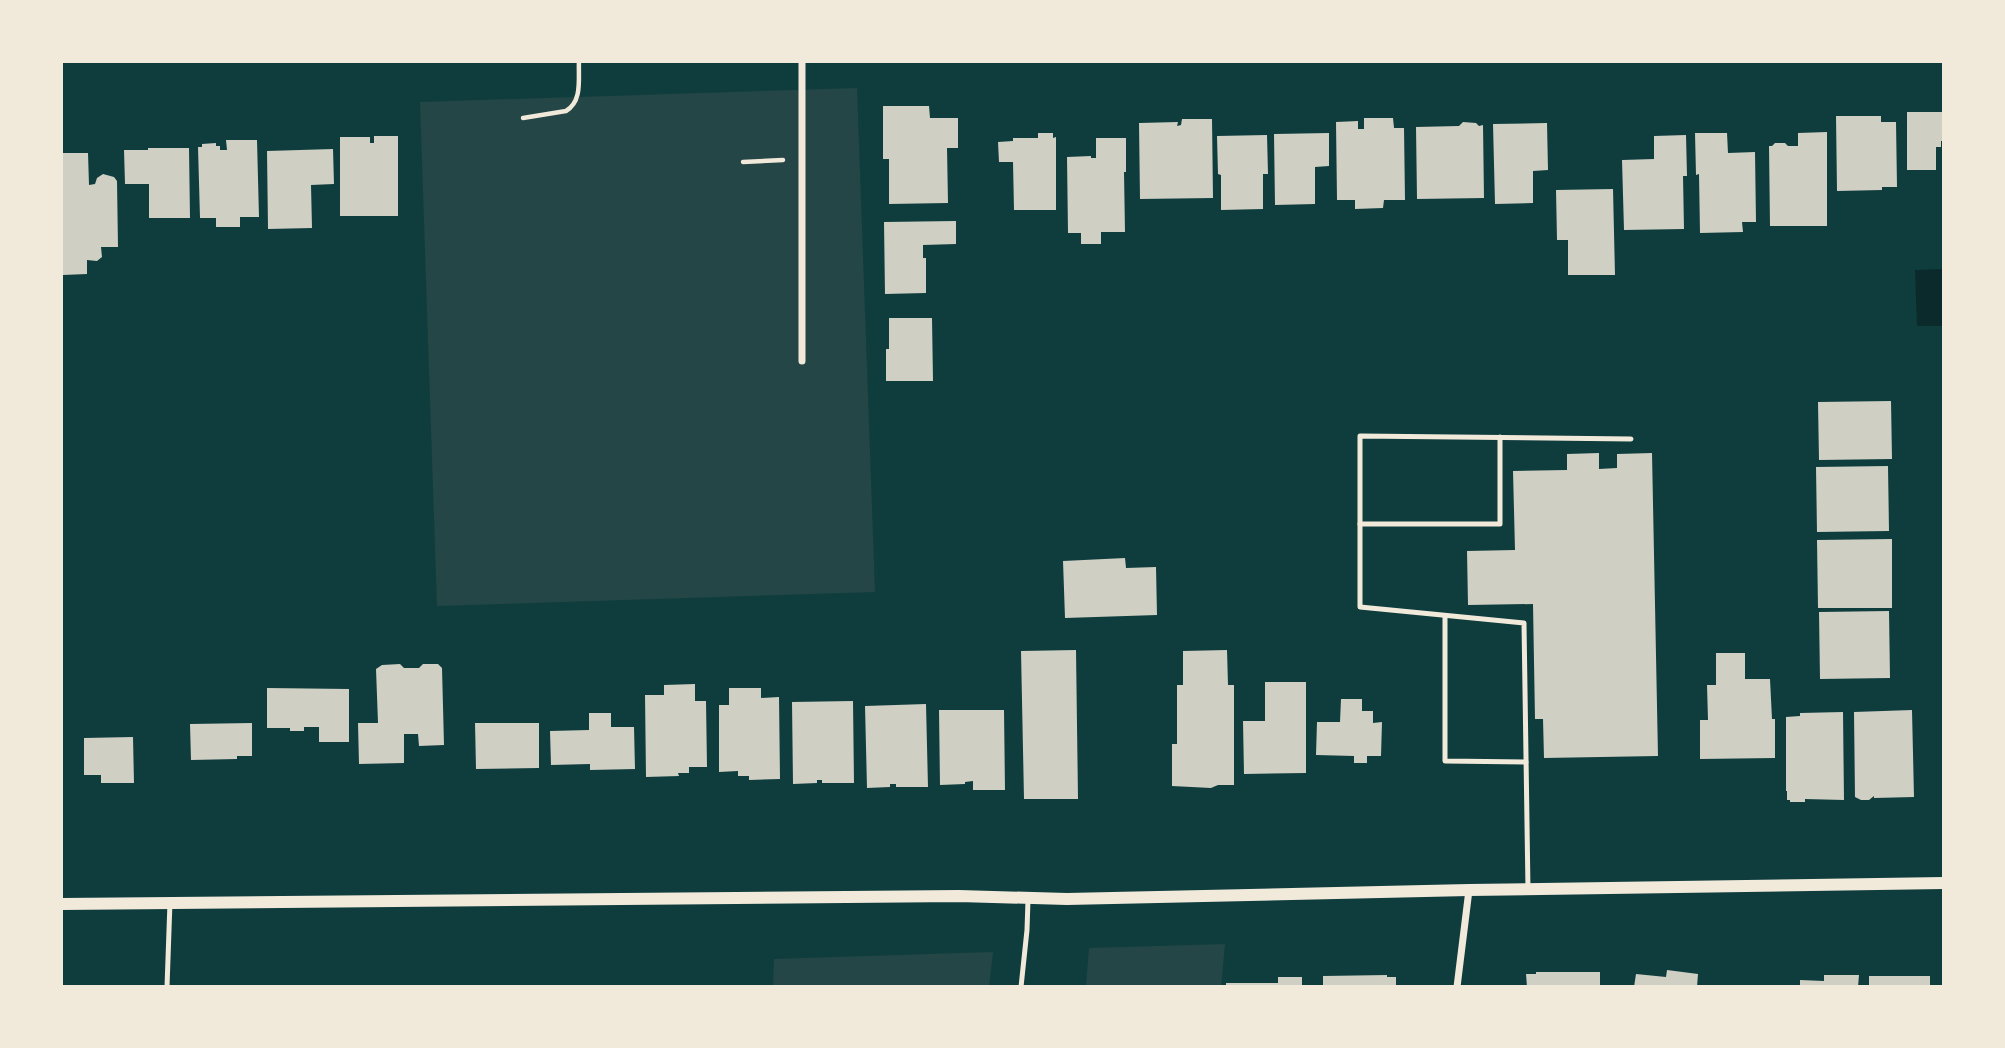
<svg xmlns="http://www.w3.org/2000/svg" width="2005" height="1048" font-family="'IBM Plex Sans',sans-serif">
<rect width="100%" height="100%" fill="#0f3d3e"/>
<g fill="#244646">
<polygon points="857,88 875,592 437,606 420,102"/>
<polygon points="1225,944 1221,987 1086,987 1089,948"/>
<polygon points="993,952 989,987 773,987 774,959"/>
</g>
<polygon fill="#0a2a2b" points="1944,269 1944,326 1917,326 1915,270"/>
<g fill="#cfcfc3">
<polygon points="883,106 929,106 930,118 958,118 958,148 947,148 948,203 889,204 889,159 883,159"/>
<polygon points="1907,112 1944,112 1944,141 1941,141 1941,147 1936,147 1936,170 1907,170"/>
<polygon points="1836,116 1881,116 1881,122 1896,122 1897,187 1882,187 1882,190 1837,191"/>
<polygon points="1364,118 1393,118 1394,128 1404,128 1405,200 1384,200 1383,208 1355,209 1355,200 1337,200 1336,122 1358,121 1358,129 1364,129"/>
<polygon points="1182,119 1212,119 1213,198 1140,199 1139,123 1178,122 1177,126 1181,125"/>
<polygon points="1463,122 1476,123 1479,126 1483,125 1484,198 1417,199 1416,127 1459,126"/>
<polygon points="1547,123 1548,170 1533,171 1533,203 1495,204 1493,124"/>
<polygon points="1827,132 1827,226 1770,226 1769,146 1772,146 1775,143 1785,143 1788,146 1798,146 1798,133"/>
<polygon points="1038,133 1053,133 1053,138 1056,137 1056,210 1014,210 1013,162 999,162 998,142 1013,141 1013,138 1038,138"/>
<polygon points="1329,133 1329,166 1315,167 1315,204 1275,205 1274,134"/>
<polygon points="1695,133 1727,133 1728,153 1755,152 1756,222 1742,222 1743,232 1700,233 1699,174 1696,175"/>
<polygon points="1267,135 1268,174 1263,174 1263,209 1221,210 1221,175 1218,174 1217,136"/>
<polygon points="1686,135 1687,176 1683,176 1684,229 1624,230 1622,160 1654,159 1654,136"/>
<polygon points="374,136 398,136 398,216 340,216 340,137 370,137 370,143 374,143"/>
<polygon points="1096,138 1126,138 1126,172 1124,172 1125,232 1101,232 1101,244 1081,244 1081,233 1068,233 1067,157 1091,156 1091,158 1096,158"/>
<polygon points="226,140 257,140 259,217 240,217 240,227 216,227 216,218 200,218 198,147 202,147 202,144 216,143 216,146 220,146 220,150 227,150"/>
<polygon points="148,148 189,148 190,218 149,218 149,184 125,184 124,150 148,150"/>
<polygon points="333,149 334,184 311,185 312,228 268,229 267,151"/>
<polygon points="61,153 88,153 89,185 95,184 97,178 103,174 114,177 117,181 118,247 101,247 102,257 97,261 87,260 87,274 63,275"/>
<polygon points="1613,189 1615,275 1568,275 1568,240 1557,240 1556,190"/>
<polygon points="956,221 956,244 923,245 923,258 926,258 926,293 885,294 884,222"/>
<polygon points="889,318 932,318 933,381 886,381 886,349 889,349"/>
<polygon points="1891,401 1892,459 1819,460 1818,402"/>
<polygon points="1599,453 1599,469 1617,468 1617,454 1652,453 1658,756 1544,758 1543,719 1535,719 1533,604 1468,605 1467,551 1515,550 1513,471 1567,470 1567,454"/>
<polygon points="1888,466 1889,531 1817,532 1816,467"/>
<polygon points="1892,539 1892,608 1818,608 1817,540"/>
<polygon points="1125,558 1126,568 1156,567 1157,615 1065,618 1063,561"/>
<polygon points="1889,611 1890,678 1820,679 1819,612"/>
<polygon points="1076,650 1078,799 1024,799 1021,651"/>
<polygon points="1227,650 1228,685 1234,685 1234,785 1218,785 1211,788 1172,786 1172,744 1177,744 1177,685 1183,685 1183,651"/>
<polygon points="1716,653 1745,653 1745,679 1770,679 1772,719 1775,719 1775,758 1700,759 1700,720 1708,720 1707,685 1716,685"/>
<polygon points="400,664 404,668 419,668 423,664 438,664 442,668 444,745 419,746 418,734 404,734 404,763 359,764 358,723 378,723 376,669 382,665"/>
<polygon points="1265,682 1306,682 1306,773 1244,774 1243,721 1265,721"/>
<polygon points="695,684 695,701 706,701 707,767 689,767 689,773 678,773 679,776 646,777 645,695 664,695 664,685"/>
<polygon points="267,688 349,689 349,742 319,742 319,727 304,727 304,731 290,731 290,728 267,728"/>
<polygon points="729,688 761,688 761,698 779,697 780,779 749,780 749,776 738,776 738,771 719,772 719,705 729,705"/>
<polygon points="1341,699 1362,699 1362,711 1373,711 1373,723 1382,722 1381,756 1367,756 1367,763 1354,763 1354,756 1316,755 1317,722 1340,722"/>
<polygon points="853,701 854,783 822,783 822,780 817,780 817,783 793,784 792,702"/>
<polygon points="926,704 928,787 896,787 896,784 890,784 890,787 867,788 865,706"/>
<polygon points="939,710 1004,710 1005,790 973,790 973,781 965,782 965,784 940,785"/>
<polygon points="1912,710 1914,797 1874,798 1874,796 1869,800 1861,800 1855,797 1854,712"/>
<polygon points="1843,712 1844,800 1805,799 1805,802 1790,802 1790,800 1787,800 1787,791 1786,791 1786,717 1800,716 1800,713"/>
<polygon points="589,713 611,713 611,727 634,727 635,769 590,770 590,764 551,765 550,731 589,730"/>
<polygon points="252,723 252,756 237,756 237,759 191,760 190,724"/>
<polygon points="475,723 539,723 539,768 476,769"/>
<polygon points="133,737 134,783 101,783 101,775 84,775 84,738"/>
<polygon points="1667,970 1698,974 1697,987 1634,987 1636,974 1666,977"/>
<polygon points="1536,972 1600,972 1600,987 1527,987 1526,974 1536,974"/>
<polygon points="1387,975 1387,977 1396,977 1396,987 1323,987 1323,976"/>
<polygon points="1824,975 1859,975 1858,987 1800,987 1800,980 1824,981"/>
<rect x="1869" y="976" width="61" height="11"/>
<polygon points="1278,977 1302,977 1302,987 1226,987 1226,983 1278,983"/>
</g>
<g fill="none" stroke-linecap="round" stroke-linejoin="round">
<g stroke="#f1e9da" stroke-width="4.5">
<path d="M523,118L566,111C583,101 578,78 579,61"/>
<polyline points="743,162 783,160"/>
</g>
<g stroke="#f1e9da" stroke-width="5">
<polyline points="1360,524 1500,524 1500,437"/>
<polyline points="1445,616 1445,761 1526,762"/>
<polyline points="1528,890 1524,623 1360,607 1360,436 1631,439"/>
<polyline points="167,987 170,902"/>
<polyline points="1021,987 1027,930 1028,900"/>
</g>
<g stroke="#f1e9da" stroke-width="7">
<polyline points="802,361 802,61"/>
<polyline points="1457,987 1469,890"/>
</g>
<polyline stroke="#f1e9da" stroke-width="12" points="61,904 959,896 1067,899 1469,890 1944,883"/>
</g>
<rect width="2005" height="1048" fill="none" stroke="#f1e9da" stroke-width="126"/>
</svg>
